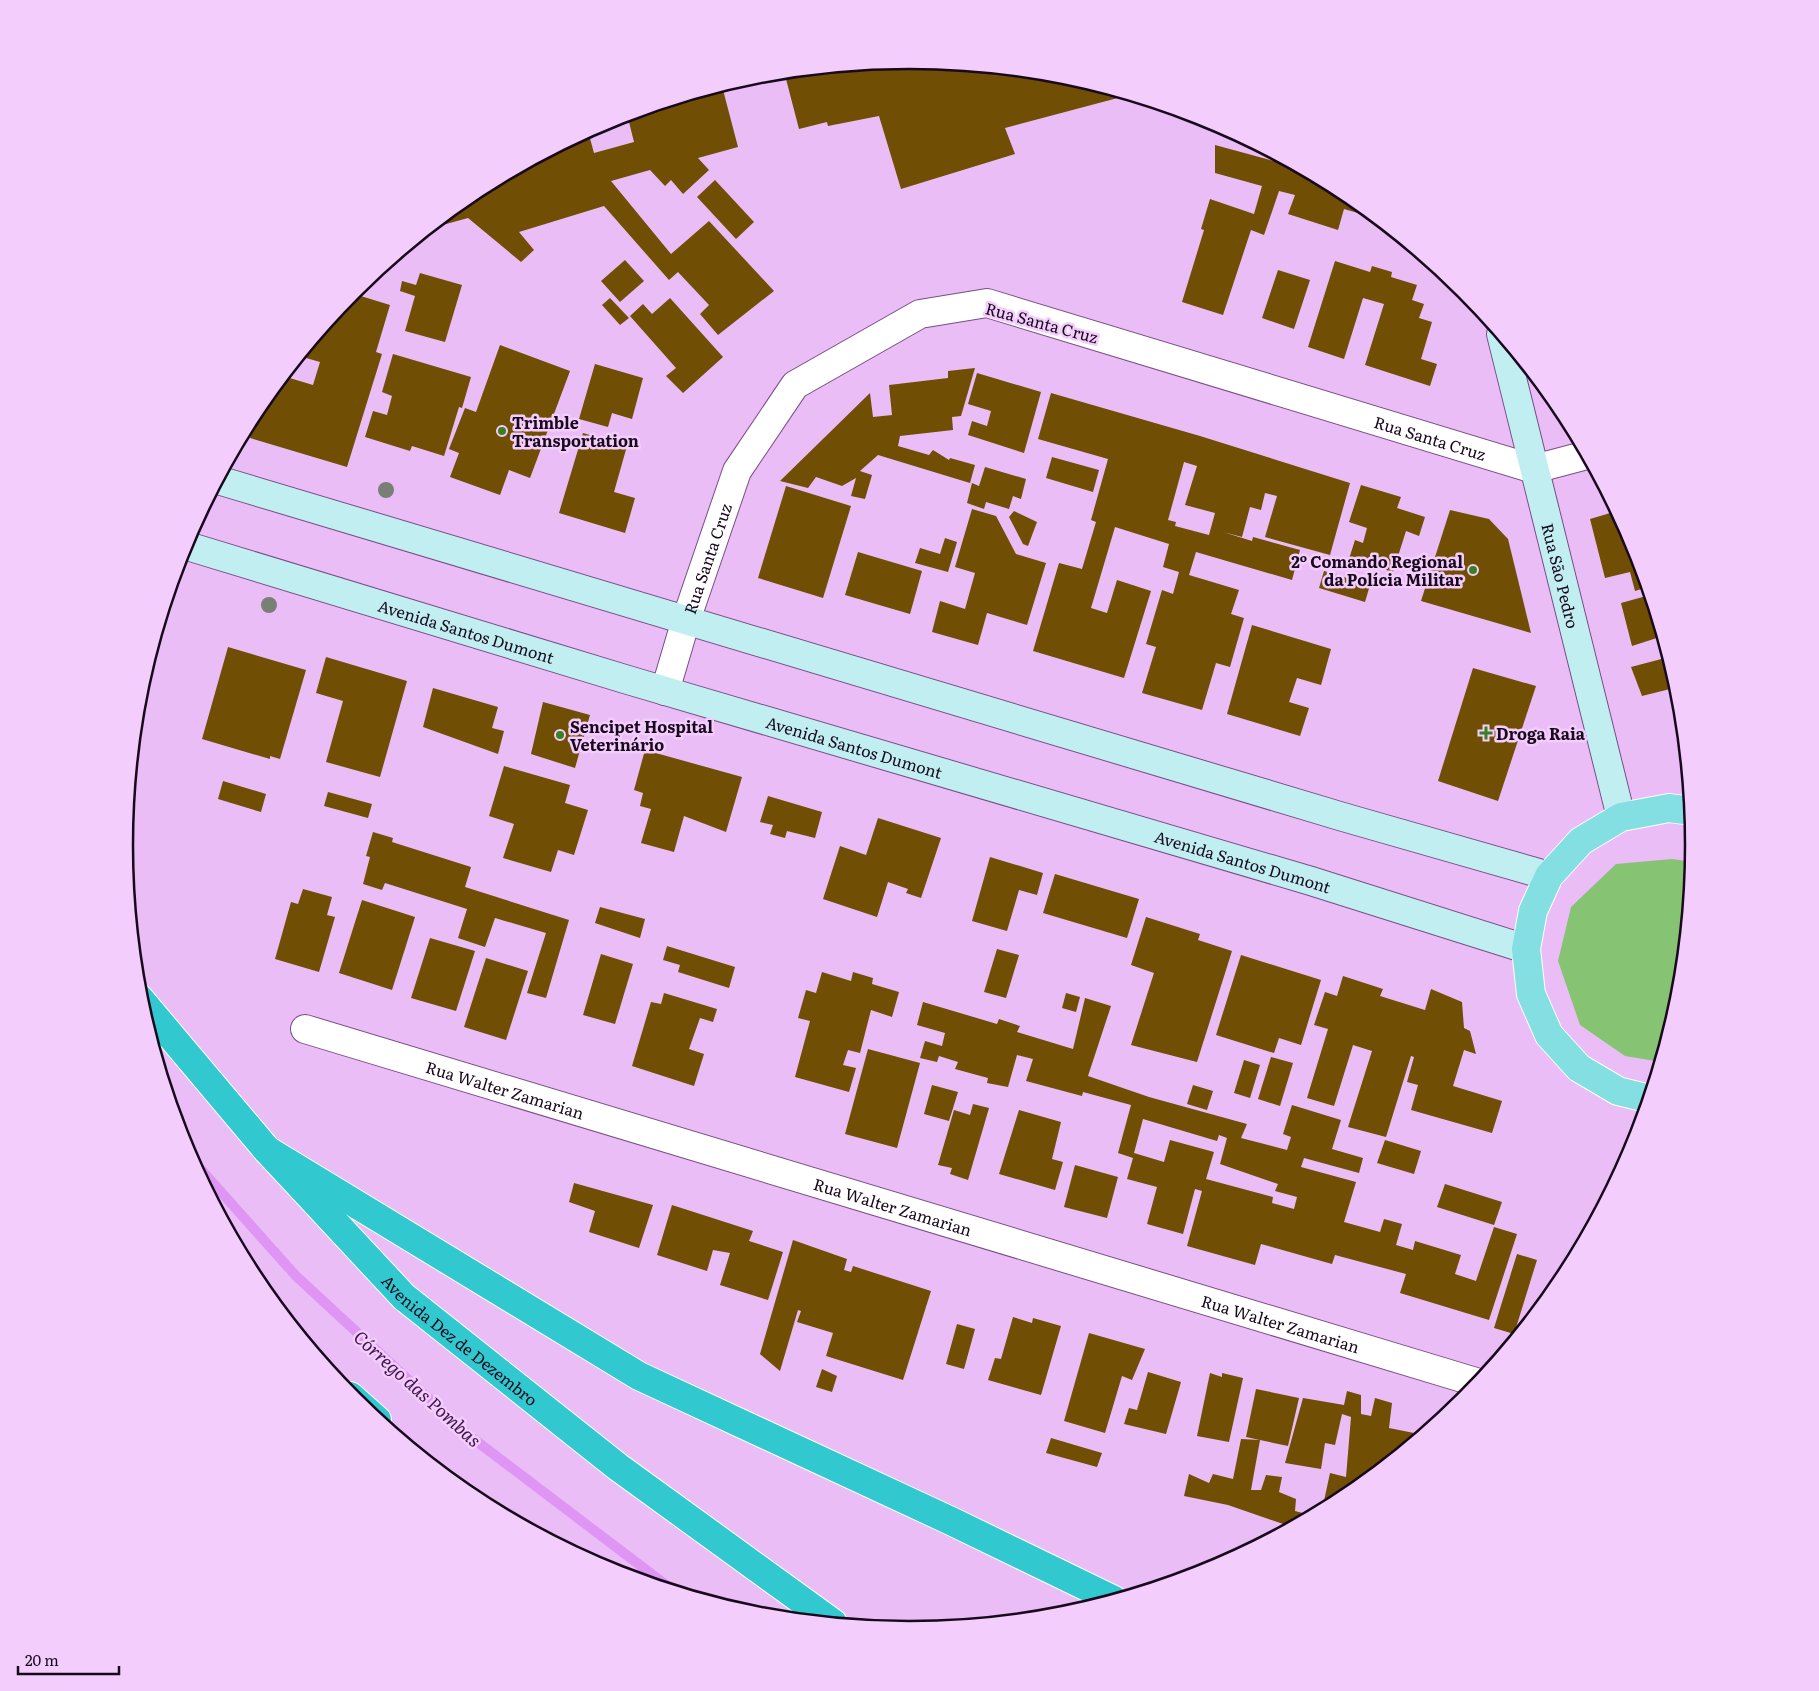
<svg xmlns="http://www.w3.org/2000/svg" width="1819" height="1691" font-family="Literata,serif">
<rect width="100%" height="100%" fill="#eabdf7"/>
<polygon fill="#86c474" points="1672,859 1693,862 1680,999 1661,1062 1625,1056 1580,1025 1558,961 1571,907 1616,864"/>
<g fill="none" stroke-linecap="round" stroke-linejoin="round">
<polyline stroke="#df95f3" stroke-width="10" points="189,1156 296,1276 467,1434 674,1591"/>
</g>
<g fill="#704e03" fill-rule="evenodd">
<polygon points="910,60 1063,75 1129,95 1005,128 1015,154 901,189 879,116 828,126 827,122 799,129 786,79 814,71 813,69"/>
<polygon points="722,86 738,147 698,158 709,170 683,194 671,180 665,186 650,170 611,181 671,254 709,221 774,291 718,335 700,314 709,305 678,272 669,280 604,206 519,232 534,250 521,262 468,218 428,229 473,192 588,131 594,153 634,142 627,114"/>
<polygon points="1215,145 1300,168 1346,193 1379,219 1344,209 1338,230 1288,214 1295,195 1279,191 1264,235 1251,230 1223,315 1182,302 1204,230 1201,229 1210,199 1254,214 1262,186 1215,173"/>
<polygon points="715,180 754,222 736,239 697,197"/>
<polygon points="625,260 644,281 620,302 601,281"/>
<polygon points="1335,261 1370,272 1372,266 1392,272 1391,277 1417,285 1412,300 1424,304 1419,318 1432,322 1421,359 1437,364 1430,386 1365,365 1384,304 1363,298 1344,359 1308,347"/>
<polygon points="1278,270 1310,280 1294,329 1262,318"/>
<polygon points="420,273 462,285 445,342 405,331 415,296 400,291 402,281 416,285"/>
<polygon points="351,293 390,305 376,352 382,354 347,467 250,438 256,418 253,416 257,409 283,376 313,385 320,362 306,358 311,342"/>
<polygon points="610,298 629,318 620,325 602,305"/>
<polygon points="670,298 723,357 683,393 666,376 676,368 630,316 643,304 652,314"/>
<polygon points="500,345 570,371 530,478 509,470 500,495 450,477 459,453 449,449 465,408 476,412"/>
<polygon points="393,354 471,377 462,408 459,407 444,456 412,446 410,451 365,437 373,411 387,415 392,396 382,392"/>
<polygon points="595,364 643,378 632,419 612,413 608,427 579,419"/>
<polygon points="975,368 961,416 952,417 953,430 900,436 898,446 929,455 933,450 949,460 950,458 975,465 970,483 878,455 860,471 872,475 865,499 851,496 856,478 842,486 816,477 808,488 780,481 870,393 873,417 892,415 889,385 948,378 948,371"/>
<polygon points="977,373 1041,392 1024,453 968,435 972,421 987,426 991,411 968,404"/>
<path d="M1051,393L1200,436L1350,483L1330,555L1265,537L1277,496L1265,493L1261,510L1250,507L1242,537L1223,532L1252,541L1253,537L1300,550L1292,580L1196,552L1189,575L1239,590L1231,614L1244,618L1230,667L1216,663L1202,710L1142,693L1156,647L1146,644L1162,590L1173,594L1179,572L1163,567L1169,544L1115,527L1091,608L1107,613L1117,580L1151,591L1124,678L1033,651L1059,563L1082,569L1096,522L1091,520L1108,459L1038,439ZM1184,462L1197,466L1185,505L1215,513L1209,535L1175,526L1176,522L1168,520Z"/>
<polygon points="583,433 627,446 614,492 635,498 625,533 559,513"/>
<polygon points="1052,457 1099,470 1093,492 1046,478"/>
<polygon points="985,467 1026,479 1021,499 1013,496 1009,509 986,502 984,509 967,503 972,483 979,486"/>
<polygon points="1361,485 1401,497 1397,508 1425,517 1419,536 1406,531 1393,572 1349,559 1355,540 1363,543 1367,528 1349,522"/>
<polygon points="786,486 851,506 823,598 758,578"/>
<polygon points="972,509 996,516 1016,554 1046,563 1027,625 987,613 978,645 932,632 940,601 965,609 975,573 955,567"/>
<polygon points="1450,510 1489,519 1508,539 1531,633 1421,601"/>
<polygon points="1014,511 1037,522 1028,546 1023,544 1009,517"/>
<polygon points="1617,511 1635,545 1648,587 1635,591 1630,572 1605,578 1590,519"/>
<polygon points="945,538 957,542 948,572 915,563 920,548 940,554"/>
<polygon points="858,552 922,571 910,614 845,595"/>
<polygon points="1324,571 1370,585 1365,602 1319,588"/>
<polygon points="1650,595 1663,636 1632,646 1621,603"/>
<polygon points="1252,625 1331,649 1321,685 1297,678 1289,702 1309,708 1300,736 1227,714"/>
<polygon points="228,647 306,670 280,759 270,756 270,759 202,739"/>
<polygon points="326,657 407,681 380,777 326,762 343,701 316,693"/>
<polygon points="1669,657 1678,687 1642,696 1631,667"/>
<polygon points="1473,668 1536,686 1498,801 1438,781"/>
<polygon points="433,688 498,707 492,728 504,731 498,754 423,727"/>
<polygon points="543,702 590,715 575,768 531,754"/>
<polygon points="645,750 742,777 726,832 684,816 674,852 641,843 651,809 640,806 643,793 634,790"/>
<polygon points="504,766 570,785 565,803 588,810 574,855 558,850 551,872 503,858 514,824 489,816"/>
<polygon points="223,781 266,794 261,812 218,799"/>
<polygon points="328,792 372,804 368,818 324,806"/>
<polygon points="768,796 822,812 815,838 787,831 785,838 770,834 773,825 760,822"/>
<polygon points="878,818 941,838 921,898 906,893 908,889 888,882 877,917 823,899 840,846 866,855"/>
<polygon points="373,832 393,838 392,842 471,867 465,887 569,920 546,998 527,993 546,933 495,918 485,947 458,938 467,909 385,883 382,890 363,884 370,857 366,856"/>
<polygon points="990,857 1043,873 1037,895 1019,890 1007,931 972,921"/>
<polygon points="1055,874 1139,899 1127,938 1043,913"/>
<polygon points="303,889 332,897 327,915 335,917 319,972 275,959 291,902 298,904"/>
<polygon points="362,900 415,917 392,990 339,973"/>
<polygon points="600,907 645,919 640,938 595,923"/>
<polygon points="1146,917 1200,934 1198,940 1232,951 1197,1062 1131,1045 1154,973 1131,965"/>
<polygon points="430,938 475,951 456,1011 411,998"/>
<polygon points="667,946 735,967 729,988 678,972 680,965 663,960"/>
<polygon points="997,949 1019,955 1006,998 984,992"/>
<polygon points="601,954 633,964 615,1024 583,1015"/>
<polygon points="1241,955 1321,980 1301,1045 1279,1038 1274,1053 1216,1035"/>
<polygon points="486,958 528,971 506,1040 464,1027"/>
<polygon points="822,972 851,981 853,972 873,978 872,984 899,992 892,1017 871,1010 860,1053 848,1050 843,1065 856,1068 849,1092 795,1077 810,1021 798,1018 806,990 816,993"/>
<polygon points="1343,976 1383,989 1380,996 1425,1010 1431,989 1462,1002 1464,1028 1470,1031 1476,1054 1464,1050 1453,1086 1502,1101 1492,1133 1411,1110 1418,1085 1407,1082 1414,1057 1411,1056 1386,1137 1348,1127 1372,1051 1353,1045 1334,1106 1307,1098 1328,1029 1314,1025 1325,992 1337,996"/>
<polygon points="664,993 717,1009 713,1022 700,1018 689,1049 704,1054 694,1086 632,1066 651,1002 661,1004"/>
<polygon points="1066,993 1080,997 1076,1012 1062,1008"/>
<path d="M1085,998L1111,1006L1088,1076L1149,1097L1247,1124L1241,1138L1287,1150L1291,1137L1283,1134L1292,1105L1341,1120L1332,1149L1363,1158L1359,1173L1304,1158L1301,1167L1356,1182L1344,1222L1380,1232L1384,1219L1402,1224L1396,1245L1413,1250L1415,1241L1461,1255L1455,1274L1476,1281L1494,1227L1517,1234L1489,1320L1400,1293L1406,1274L1335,1255L1332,1264L1261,1244L1255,1265L1187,1246L1202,1191L1195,1189L1183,1234L1147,1224L1157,1187L1127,1179L1133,1158L1118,1153L1131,1105L1083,1092L1082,1096L1026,1081L1033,1059L1017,1055L1008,1087L987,1083L988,1078L955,1069L958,1062L939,1056L937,1062L920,1058L925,1041L942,1046L945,1033L917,1025L923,1002L997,1024L999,1019L1020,1026L1017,1032L1073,1049ZM1143,1119L1217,1141L1219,1135L1227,1138L1220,1164L1278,1184L1275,1191L1297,1197L1294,1209L1272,1203L1273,1197L1206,1179L1214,1152L1170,1140L1164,1162L1134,1153Z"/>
<polygon points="868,1049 920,1063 897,1148 845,1134"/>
<polygon points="1271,1057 1293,1063 1280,1106 1258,1099"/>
<polygon points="1244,1060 1260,1065 1250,1098 1234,1093"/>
<polygon points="932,1085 958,1092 949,1121 924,1114"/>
<polygon points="1193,1085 1213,1091 1207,1110 1187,1104"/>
<polygon points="973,1104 989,1108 968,1180 950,1174 952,1168 938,1165 954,1110 970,1115"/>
<polygon points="1019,1110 1061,1122 1052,1159 1063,1162 1055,1190 999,1174"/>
<polygon points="1385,1140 1421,1151 1414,1174 1377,1163"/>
<polygon points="1075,1165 1118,1177 1107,1218 1064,1207"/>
<polygon points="574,1183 653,1205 639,1248 589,1232 595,1211 569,1202"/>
<polygon points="1445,1184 1502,1202 1494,1225 1437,1207"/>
<polygon points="672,1205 753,1231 749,1241 783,1252 768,1300 720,1285 730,1253 713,1250 707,1271 657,1255"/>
<polygon points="793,1240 847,1259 844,1270 851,1272 853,1266 931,1291 903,1380 826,1356 833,1333 797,1322 801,1311 798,1310 780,1371 760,1354"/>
<polygon points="1517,1254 1537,1260 1514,1334 1494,1328"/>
<polygon points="1013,1317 1032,1323 1033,1318 1061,1326 1041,1395 988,1380 995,1358 1001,1359"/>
<polygon points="957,1324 975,1329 964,1369 946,1364"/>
<polygon points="1089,1333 1145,1349 1132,1380 1122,1376 1105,1433 1064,1421"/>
<polygon points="822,1369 837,1376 832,1392 816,1387"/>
<polygon points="1148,1372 1181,1382 1166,1434 1124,1424 1129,1408 1137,1410"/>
<polygon points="1210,1373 1222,1377 1222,1373 1243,1378 1229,1442 1197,1436"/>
<polygon points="1256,1389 1299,1398 1288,1446 1260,1440 1251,1490 1261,1490 1266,1475 1282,1477 1279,1492 1296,1499 1295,1511 1314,1516 1292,1527 1228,1505 1184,1496 1189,1474 1209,1483 1213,1474 1233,1479 1241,1439 1260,1440 1246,1437"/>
<polygon points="1347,1391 1361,1395 1361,1414 1371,1416 1375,1398 1392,1403 1389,1428 1424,1435 1346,1499 1337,1504 1324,1501 1330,1473 1346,1477 1351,1417 1342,1414 1335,1445 1325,1443 1321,1469 1285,1463 1303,1398 1344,1405"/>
<polygon points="1051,1438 1102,1453 1097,1467 1046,1453"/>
</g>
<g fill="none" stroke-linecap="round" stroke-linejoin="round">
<defs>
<g id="street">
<path id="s1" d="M665,691L686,620L737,471L795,385L920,314L987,303L1534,469L1587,455"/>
<path id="s2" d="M305,1029L1479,1383"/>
</g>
<g id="secondary">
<path id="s3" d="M1501,334L1621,817"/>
<polyline points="218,480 1343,817 1549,876"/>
<path id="s4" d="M184,545L628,680L1311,881L1526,949"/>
</g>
<polyline id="primary" points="1650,1099 1618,1091 1579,1068 1549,1035 1531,994 1526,949 1533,911 1549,876 1581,841 1621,817 1669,808 1692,811"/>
<g id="highway">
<path id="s5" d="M139,998L267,1150L404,1297L618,1467L833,1623"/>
<polyline points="267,1150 639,1376 951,1521 1114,1600"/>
<polyline points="350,1396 377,1420"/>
</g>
</defs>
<use href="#street" stroke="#774f82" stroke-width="30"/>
<use href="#secondary" stroke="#774f82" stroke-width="30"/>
<use href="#primary" stroke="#fff" stroke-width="30"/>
<use href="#highway" stroke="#fff" stroke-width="30"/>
<use href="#street" stroke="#fff" stroke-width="28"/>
<use href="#secondary" stroke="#c1eff1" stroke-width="28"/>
<use href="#primary" stroke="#83dfe2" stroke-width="28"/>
<use href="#highway" stroke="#31c9cf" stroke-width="28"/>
</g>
<g fill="#787f74">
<circle cx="386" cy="490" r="8"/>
<circle cx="269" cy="605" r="8"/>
</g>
<g fill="#3a7f23" stroke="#f3cefc" stroke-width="2">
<circle cx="502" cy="431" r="5"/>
<circle cx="1473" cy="570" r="5"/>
<path d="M1483.5 725.5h5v5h5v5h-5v5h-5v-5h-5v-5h5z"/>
<circle cx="560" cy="735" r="5"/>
</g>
<g text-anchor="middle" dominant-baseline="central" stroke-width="5" stroke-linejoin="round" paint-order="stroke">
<g font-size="16" fill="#19091d" stroke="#f3cefc">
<text transform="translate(1042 322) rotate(15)">Rua Santa Cruz</text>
<text stroke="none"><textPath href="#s1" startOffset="1010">Rua Santa Cruz</textPath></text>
<text stroke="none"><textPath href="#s1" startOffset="139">Rua Santa Cruz</textPath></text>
<text stroke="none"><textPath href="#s3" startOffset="249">Rua São Pedro</textPath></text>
<text stroke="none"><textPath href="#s4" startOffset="295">Avenida Santos Dumont</textPath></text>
<text stroke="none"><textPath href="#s4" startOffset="700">Avenida Santos Dumont</textPath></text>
<text stroke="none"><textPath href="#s4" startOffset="1105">Avenida Santos Dumont</textPath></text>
<text stroke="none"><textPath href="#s2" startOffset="209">Rua Walter Zamarian</textPath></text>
<text stroke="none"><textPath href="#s2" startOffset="614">Rua Walter Zamarian</textPath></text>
<text stroke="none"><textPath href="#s2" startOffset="1019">Rua Walter Zamarian</textPath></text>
<text stroke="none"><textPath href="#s5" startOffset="470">Avenida Dez de Dezembro</textPath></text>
</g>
<g font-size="16" font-weight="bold" fill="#19091d" stroke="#f3cefc" text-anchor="start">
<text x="512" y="422">Trimble<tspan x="512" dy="18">Transportation</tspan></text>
<text x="1463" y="561" text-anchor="end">2º Comando Regional<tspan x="1463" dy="18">da Polícia Militar</tspan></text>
<text x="570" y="726">Sencipet Hospital<tspan x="570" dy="18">Veterinário</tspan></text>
<text x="1496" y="733">Droga Raia</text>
</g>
<g font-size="18" font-style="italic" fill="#40114b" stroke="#f3cefc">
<text transform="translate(418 1388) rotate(42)">Córrego das Pombas</text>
</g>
</g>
<path d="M0 0H1819V1691H0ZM133 845a776 776 0 1 1 1552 0a776 776 0 1 1-1552 0Z" fill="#f3cefc" fill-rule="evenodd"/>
<path fill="none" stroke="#19091d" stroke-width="2.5" d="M133 845a776 776 0 1 1 1552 0a776 776 0 1 1-1552 0Z"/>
<path d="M18 1666v8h101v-8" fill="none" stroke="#19091d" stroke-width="2.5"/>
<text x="25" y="1666" font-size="15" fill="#19091d" stroke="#f3cefc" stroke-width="4" paint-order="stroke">20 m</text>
</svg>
